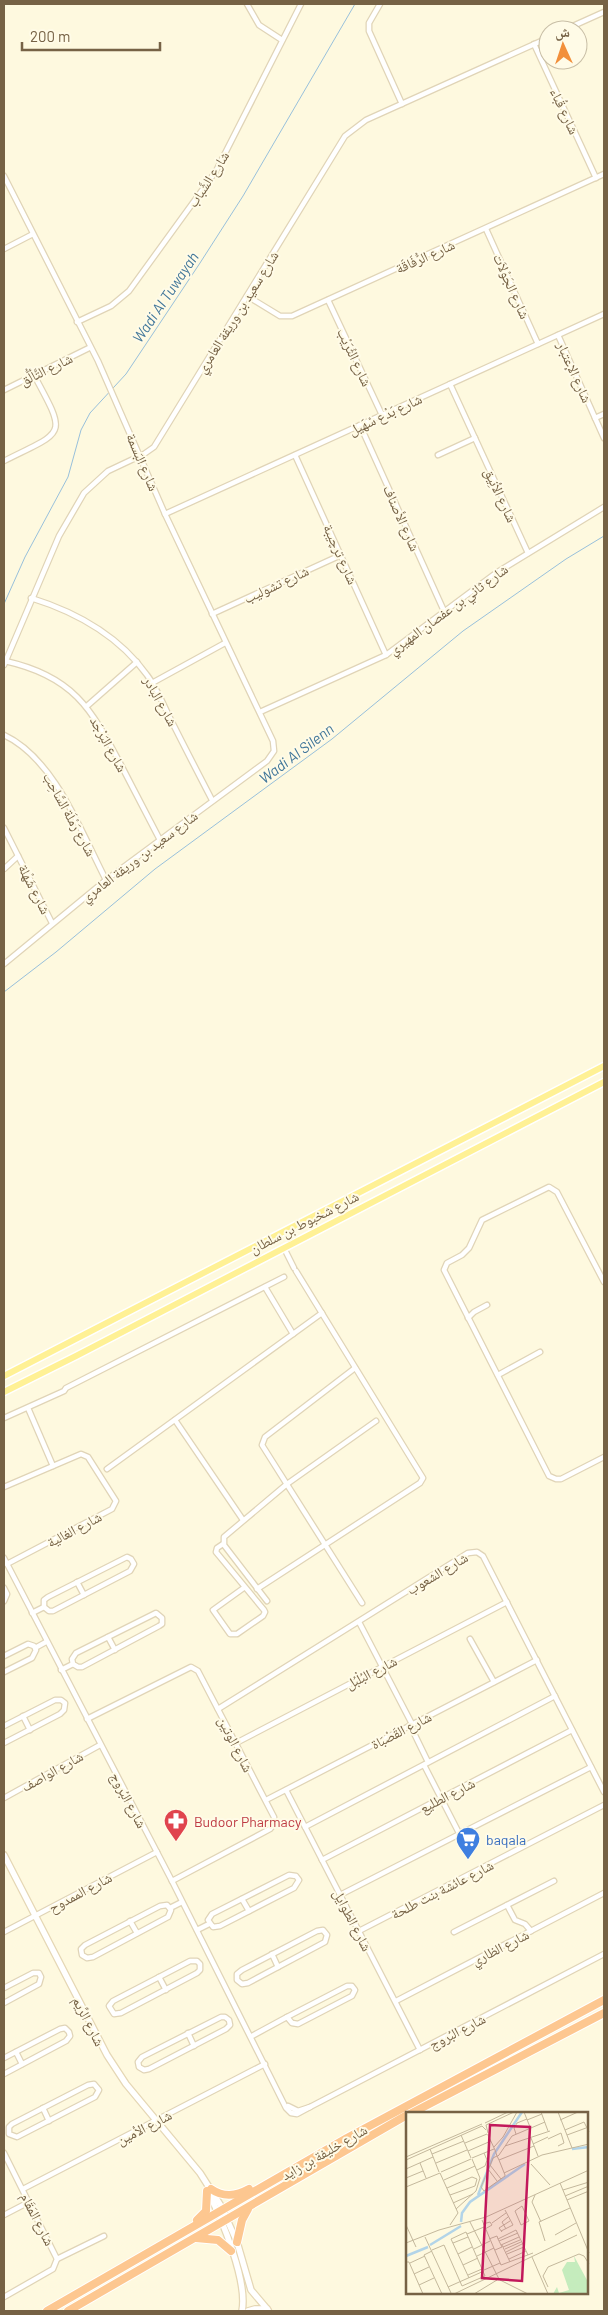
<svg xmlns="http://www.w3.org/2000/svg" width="608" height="2315" font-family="Barlow,'Noto Naskh Arabic',sans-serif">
<rect width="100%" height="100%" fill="#fef9df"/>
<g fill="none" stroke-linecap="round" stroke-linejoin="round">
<g stroke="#98c0db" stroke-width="1">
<polyline points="4,604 25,557 68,477 81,430 90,413 126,374 200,263 243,196 355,4"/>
<polyline points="4,992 56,952 155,869 332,739 463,631 566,559 604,536"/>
</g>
<defs>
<g id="street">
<polyline points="247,4 259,25 282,40"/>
<polyline points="380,4 369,23 369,31 402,104"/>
<polyline points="564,30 604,12"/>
<polyline points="534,44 596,178"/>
<polyline points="4,176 98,361 165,514 273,741 274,751 267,761 106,880 4,964"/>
<polyline points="486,229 538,344"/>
<polyline points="4,249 33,234"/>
<polyline points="247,296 280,316 292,316 604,174"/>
<polyline points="328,300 382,415"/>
<polyline points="77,322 111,306 129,291 216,171 301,4"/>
<polyline points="558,335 604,438"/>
<polyline points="450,384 528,553"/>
<polyline points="4,390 89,348"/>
<polyline points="595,418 604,414"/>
<polyline points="360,425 444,611"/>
<polyline points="295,455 386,655"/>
<polyline points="438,455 475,438"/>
<path d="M4,461C65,430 68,438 34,375"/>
<polyline points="165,514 604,314"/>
<path d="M31,598C76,612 119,636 147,675C157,688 163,704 170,718C184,746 198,773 212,800"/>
<polyline points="212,614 341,555"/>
<path d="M5,661C73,676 91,708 121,765C134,790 147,815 160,840"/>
<polyline points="4,665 59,536 84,493 108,471 144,454 154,447 345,136 366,120 548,38"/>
<polyline points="152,683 225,643"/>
<polyline points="87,706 137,662"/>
<polyline points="260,712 386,655 496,573 604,507"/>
<path d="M4,735C55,759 81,832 106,880"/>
<polyline points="4,828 52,923"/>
<polyline points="4,869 18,856"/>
<polyline points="284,1248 294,1268"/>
<polyline points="604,1282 557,1192 549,1187 482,1220 469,1248 462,1255 447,1263 444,1270 549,1476 556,1479 561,1479 604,1457"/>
<polyline points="265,1287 293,1334"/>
<polyline points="468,1318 474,1312 487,1305"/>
<polyline points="355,1368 265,1437 262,1445 362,1603"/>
<polyline points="498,1375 540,1352"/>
<polyline points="28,1408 53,1466"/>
<polyline points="4,1418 64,1391 66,1388 284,1277"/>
<polyline points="175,1420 243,1520"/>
<polyline points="107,1469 322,1313"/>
<polyline points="4,1487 81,1454 88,1457 116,1501 112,1509 7,1564"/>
<polyline points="223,1544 217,1548 216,1552 264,1610 265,1612 263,1616 237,1634 230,1634 213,1610 245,1587"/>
<polygon points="127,1557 131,1559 134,1564 130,1571 53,1611 49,1611 44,1607 44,1600 48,1597"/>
<polyline points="4,1558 172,1881 286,2108 291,2113 297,2114 310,2107"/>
<polyline points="77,1582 84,1595"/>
<polyline points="4,1588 7,1594 4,1601"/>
<polyline points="257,1589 420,1483 423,1478 296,1271"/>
<polyline points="267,1601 224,1545 224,1537 287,1484 376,1421"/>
<polyline points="32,1613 44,1607"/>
<polygon points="156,1613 162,1618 162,1624 159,1626 82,1667 78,1667 73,1664 72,1659 76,1653"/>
<polyline points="359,1622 412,1724"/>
<polyline points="108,1637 115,1650"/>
<polyline points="470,1639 494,1682"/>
<polyline points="35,1648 46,1642"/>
<polyline points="4,1656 28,1644 34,1646 36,1650 32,1658 4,1672"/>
<polyline points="61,1670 73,1664"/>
<polyline points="218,1709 468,1553 477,1552 483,1556 604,1792"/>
<polyline points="23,1716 30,1730"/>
<polyline points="87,1719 191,1667 198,1671 274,1817 274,1824 270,1829 172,1881"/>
<polyline points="410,1725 428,1762"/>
<polyline points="4,1726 55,1700 61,1700 65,1703 64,1710 60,1714 4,1743"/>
<polyline points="236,1743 507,1602"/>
<polyline points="424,1765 460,1835"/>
<polyline points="286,1790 420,2050"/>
<polyline points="4,1798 100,1745"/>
<polyline points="266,1800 537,1660"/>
<polyline points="305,1827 555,1696"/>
<polyline points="322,1860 572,1730"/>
<polygon points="289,1875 296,1876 299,1880 294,1888 220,1926 213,1927 208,1920 212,1914"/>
<polyline points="340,1895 591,1767"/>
<polyline points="242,1899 249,1911"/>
<polygon points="167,1905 171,1910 168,1917 93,1957 87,1958 82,1955 81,1949 85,1945 160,1906"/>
<polyline points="507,1905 515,1920 525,1924 531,1931"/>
<polyline points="170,1908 182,1902"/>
<polyline points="130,1921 137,1933"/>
<polyline points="197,1930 209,1924"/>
<polygon points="323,1930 327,1935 325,1942 248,1983 242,1984 237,1980 237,1974 242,1970 317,1931"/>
<polyline points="359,1931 604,1805"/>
<polyline points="4,1932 157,1852"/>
<polyline points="454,1932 554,1881"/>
<polyline points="272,1954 278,1967"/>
<polygon points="190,1961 197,1961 200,1964 200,1970 197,1973 121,2013 114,2014 109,2006 113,2001"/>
<polyline points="159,1977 166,1990"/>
<polygon points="347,1986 352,1986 355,1990 352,1996 298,2024 292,2023 287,2017"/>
<polyline points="4,1988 33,1973 39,1973 41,1977 39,1984 4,2003"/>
<polyline points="396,2001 604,1893"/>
<polygon points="221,2017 225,2017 229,2020 230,2025 226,2029 149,2069 144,2070 139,2067 138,2062 142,2057"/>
<polyline points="188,2033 194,2046"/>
<polyline points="252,2036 287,2017"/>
<polyline points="16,2052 22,2064"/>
<polyline points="4,2058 60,2029 65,2028 69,2032 70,2036 66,2041 4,2074"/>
<polygon points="94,2084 99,2090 95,2097 17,2137 9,2134 9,2127 12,2124 88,2085"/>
<polyline points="288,2106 298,2111 310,2107 604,1954"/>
<polyline points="43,2108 49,2121"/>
<polyline points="4,2153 57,2259 53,2269 4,2297"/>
<polyline points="23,2189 265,2064"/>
<polyline points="4,2215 29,2202"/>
<polyline points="57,2259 104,2236"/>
</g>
<g id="secondary">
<polyline points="4,1855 107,2055 126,2084 200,2173 221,2206 237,2242 251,2290 268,2310"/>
<path d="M208,2192C222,2219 248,2282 242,2311"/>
<polyline points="248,2311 255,2309 267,2309"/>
</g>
<g id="primary">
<polyline points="4,1376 604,1066"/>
<polyline points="4,1392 76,1356 604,1082"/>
</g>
<g id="highway">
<polyline points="410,2114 604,2013"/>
<path d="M211,2189C224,2198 236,2196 249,2189"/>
<polyline points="197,2220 206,2211 207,2191"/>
<polyline points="196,2238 218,2240 231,2251"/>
<polyline points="237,2242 242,2220 248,2209"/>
<polyline points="47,2311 347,2138 604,2000"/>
<polyline points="68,2311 407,2115"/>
</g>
</defs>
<use href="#street" stroke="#e0d4b7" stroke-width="7"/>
<use href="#secondary" stroke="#e5d7b5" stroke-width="8"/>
<use href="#primary" stroke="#fff" stroke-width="9"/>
<use href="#highway" stroke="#fff" stroke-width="10"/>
<use href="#street" stroke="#fff" stroke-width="4.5"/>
<use href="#secondary" stroke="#fff" stroke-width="5.5"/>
<use href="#primary" stroke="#fff195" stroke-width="6"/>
<use href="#highway" stroke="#fdc790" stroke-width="8"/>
</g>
<defs>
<symbol id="pharmacy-pin" viewBox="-11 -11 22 30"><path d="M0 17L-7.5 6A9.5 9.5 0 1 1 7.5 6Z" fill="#e0444e" stroke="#fffbe7"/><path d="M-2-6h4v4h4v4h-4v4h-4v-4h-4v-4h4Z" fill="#fff"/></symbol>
<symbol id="supermarket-pin" viewBox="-11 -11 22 30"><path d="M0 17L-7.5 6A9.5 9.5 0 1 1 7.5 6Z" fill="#3f7fe0" stroke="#fffbe7"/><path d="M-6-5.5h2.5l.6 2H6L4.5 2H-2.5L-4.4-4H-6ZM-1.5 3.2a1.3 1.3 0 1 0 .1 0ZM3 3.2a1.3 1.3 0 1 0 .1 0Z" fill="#fff"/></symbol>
</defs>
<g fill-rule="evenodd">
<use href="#pharmacy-pin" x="162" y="1807" width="28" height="38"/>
<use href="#supermarket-pin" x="454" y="1825" width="28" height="38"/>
</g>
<g text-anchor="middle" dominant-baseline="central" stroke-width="4" stroke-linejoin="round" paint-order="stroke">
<g font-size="14" fill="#766245" stroke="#fffbe7">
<text transform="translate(565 111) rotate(65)">شارع قُباء</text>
<text transform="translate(208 179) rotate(-57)">شارع الشَّباب</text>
<text transform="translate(425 256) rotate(-24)">شارع الرُّفَاقَة</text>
<text transform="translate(512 286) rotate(66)">شارع الجَوْلاَت</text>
<text transform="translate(237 312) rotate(-58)">شارع سعيد بن وريقة العامري</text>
<text transform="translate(355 357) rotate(65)">شارع الثُرَيْب</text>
<text transform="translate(46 369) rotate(-26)">شارع التَّألُّق</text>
<text transform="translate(575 372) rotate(66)">شارع الإعتبار</text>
<text transform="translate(385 414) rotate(-25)">شارع بَدْع سْهَيل</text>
<text transform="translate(143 462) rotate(67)">شارع البَسمة</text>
<text transform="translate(501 495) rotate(65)">شارع الأنِيق</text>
<text transform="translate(402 518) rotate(66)">شارع الأصناف</text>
<text transform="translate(341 554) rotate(66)">شارع ترچيبة</text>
<text transform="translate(276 584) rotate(-25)">شارع تشوليب</text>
<text transform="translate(448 609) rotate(-36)">شارع ثاني بن عفصان المهيري</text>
<text transform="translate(161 701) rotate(61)">شارع البادر</text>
<text transform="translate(109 744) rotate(61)">شارع البَرْجَد</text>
<text transform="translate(70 814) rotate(61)">شارع رَمْلَة السَّاحِب</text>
<text transform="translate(139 856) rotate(-37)">شارع سعيد بن وريقة العامري</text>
<text transform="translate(35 889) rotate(63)">شارع شَهْلة</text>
<text transform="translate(304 1222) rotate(-27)">شارع شخبوط بن سلطان</text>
<text transform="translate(74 1529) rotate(-28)">شارع الغالية</text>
<text transform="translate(437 1573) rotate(-31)">شارع الشعوب</text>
<text transform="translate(371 1672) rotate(-27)">شارع البُلْبُل</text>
<text transform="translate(401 1730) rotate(-27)">شارع القَصْبَاة</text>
<text transform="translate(236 1744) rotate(63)">شارع الوتين</text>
<text transform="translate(52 1771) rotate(-29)">شارع الواصف</text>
<text transform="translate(447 1795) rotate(-27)">شارع الطليع</text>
<text transform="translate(129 1800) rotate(62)">شارع البُروج</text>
<text transform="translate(442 1889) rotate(-27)">شارع عائشة بنت طلحة</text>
<text transform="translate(80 1892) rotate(-28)">شارع الممدوح</text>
<text transform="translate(353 1920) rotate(63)">شارع الطوايل</text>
<text transform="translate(500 1947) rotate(-27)">شارع الظاري</text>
<text transform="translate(89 2021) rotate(63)">شارع الرِّيم</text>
<text transform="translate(457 2031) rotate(-27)">شارع البُروج</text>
<text transform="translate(144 2127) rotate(-27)">شارع الأمين</text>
<text transform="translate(324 2152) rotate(-30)">شارع خليفة بن زايد</text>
<text transform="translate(38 2219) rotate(63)">شارع المَقَام</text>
</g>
<g font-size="14" fill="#be3a42" stroke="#fffbe7" text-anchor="start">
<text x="194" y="1821">Budoor Pharmacy</text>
</g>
<g font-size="14" fill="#366cbe" stroke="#fffbe7" text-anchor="start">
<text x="486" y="1839">baqala</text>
</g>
<g font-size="15" font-style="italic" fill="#42779a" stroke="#fffbe7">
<text transform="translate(165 297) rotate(-56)">Wadi Al Tuwayah</text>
<text transform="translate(296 753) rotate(-37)">Wadi Al Silenn</text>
</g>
</g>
<g transform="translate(406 2112)">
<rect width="182" height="182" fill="#fef9df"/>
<path d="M168,144L182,170V182H147L151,175L153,181L163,178L156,158L161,150H169Z" fill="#c5ecbd"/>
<path fill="none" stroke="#b2d4e8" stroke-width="2.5" d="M166,37L183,35M72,83L88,42L116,0M55,110L56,101L64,90L119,52M24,133L55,114M0,144L22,135"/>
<path fill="none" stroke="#c4b89c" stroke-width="1" d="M118,0L124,15M135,0L142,19M152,0L166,36M121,8L136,2M154,8L172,0M79,11L102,0M159,18L178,10L183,20M82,21L80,13L108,0M82,22V23L89,38L91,44L93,48L99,63V64L78,79L75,75L85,51L87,46L91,44H92L93,43L106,24L139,10M110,22L108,16L111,11L121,7M55,23L65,46M161,23L180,16M125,26L132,44M142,27L155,21L158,31L152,34M59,31L81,22M127,32L142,25M99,34L144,19M88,35L97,25L111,0M24,37L33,60M62,39L85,29M26,42L58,29M0,45L76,12M66,46L88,37M0,48L76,14L80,18M93,48L128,34M14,51L20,66M30,51L61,38M125,52L144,73M84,53L95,67M0,57L27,45M82,57L91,69M71,58L79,54L81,48L78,41M35,60L65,47M34,61L52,101L44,113M98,61L136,43L183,32M0,66L17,59M38,68L69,54M154,71L183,141M0,75L34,61M41,76L66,65L71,67L69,74L44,83M157,78L183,70M129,83L126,90L135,110M159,84L183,74M161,88L183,79M47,91L67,82M116,94L123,109L115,113L109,99ZM50,97L70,79L74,66L66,47M76,108L95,153M64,110L93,167M86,111L100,101M77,112L84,110L86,113L79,117M0,113L10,135M100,117L96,110L102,105M95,119L107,113L99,98M96,120L93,116L104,109M61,122L78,115M149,123L170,111M19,125L45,181M83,127L91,124L92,127L96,135L89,138M92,127L110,118L122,143M93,129L112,121M139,129L133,110L164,96M0,131L33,118L80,105L183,58M47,131L62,125M95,133L113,125M96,133L104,150M97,135L114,128M68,137L84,129M99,137L115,130M26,138L38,133L56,174L79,164L60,120L45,127L63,166M26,139L18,143L36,182M100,140L116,132M52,142L66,135M101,142L118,135M71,144L88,136M126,145L142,182M103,147L120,139M0,150H3L17,182M4,151L19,144M57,153L72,146M95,153L127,141M78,158L94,151M8,162L23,155M62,163L76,157M94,168L122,182M13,173L28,166M42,175L78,159M142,175L137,164L142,155L173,142L178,144L183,152M48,182L171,123M68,182L91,168"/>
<path fill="#c2185b" fill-opacity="0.15" stroke="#c2185b" stroke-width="2.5" d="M84,13L124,15L116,169L76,166Z"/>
<rect width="182" height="182" fill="none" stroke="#766245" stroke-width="2.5"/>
</g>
<rect width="608" height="2315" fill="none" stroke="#766245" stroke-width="10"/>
<g transform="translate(563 45) rotate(357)"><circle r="24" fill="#fffbe7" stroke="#c8bea6"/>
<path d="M0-4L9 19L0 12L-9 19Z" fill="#f28f3a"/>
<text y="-8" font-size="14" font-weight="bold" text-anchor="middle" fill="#766245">ش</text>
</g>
<path d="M22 42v8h138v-8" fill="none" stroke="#766245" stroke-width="2.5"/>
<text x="30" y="42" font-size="15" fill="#766245" stroke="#fffbe7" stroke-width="4" paint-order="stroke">200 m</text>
</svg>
